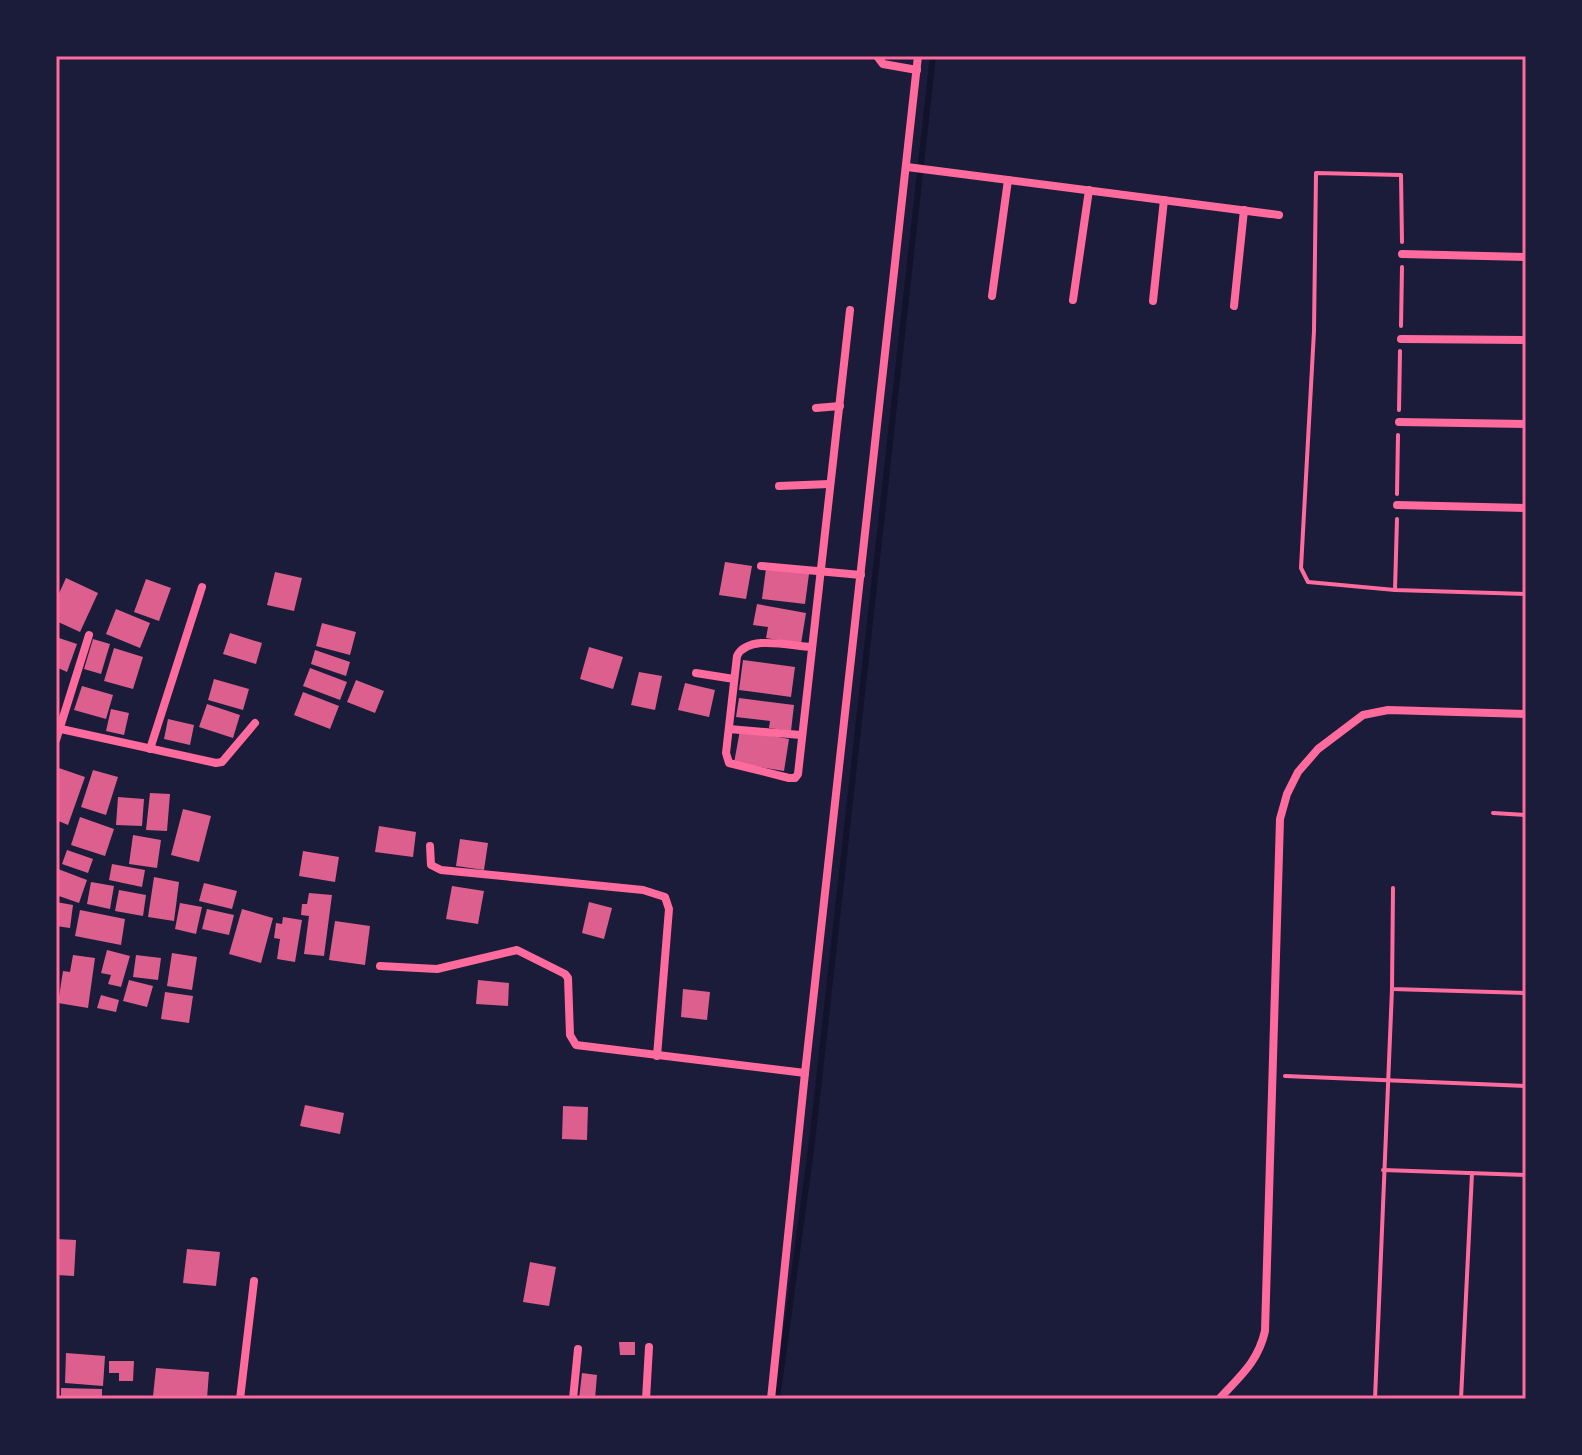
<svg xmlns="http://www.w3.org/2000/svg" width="1582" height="1455" font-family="'IBM Plex Sans',sans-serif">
<rect width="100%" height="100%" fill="#1b1b3a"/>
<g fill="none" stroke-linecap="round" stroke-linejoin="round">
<polyline stroke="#12122b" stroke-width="6" points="777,1399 812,1142 933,56"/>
</g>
<g fill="#dd5f8e">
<polygon points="725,562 752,566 746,599 719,595"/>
<polygon points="766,568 809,574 805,604 762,599"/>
<polygon points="275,572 302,578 294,611 267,605"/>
<polygon points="66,578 98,593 80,632 56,621 56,600"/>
<polygon points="146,579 171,588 159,621 134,612"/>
<polygon points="757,604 806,613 801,644 766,638 768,627 753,625"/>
<polygon points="116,609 150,623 140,648 106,634"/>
<polygon points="322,623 356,632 350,655 316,646"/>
<polygon points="230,633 262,643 256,664 223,654"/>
<polygon points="56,637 77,644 67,672 56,667"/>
<polygon points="93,639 110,644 101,674 84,669"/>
<polygon points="589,647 623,657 613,689 580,679"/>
<polygon points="114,648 143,657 133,689 104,681"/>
<polygon points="315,650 350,662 346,676 311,664"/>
<polygon points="743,660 795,667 791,697 739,690"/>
<polygon points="310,668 347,682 340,700 303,686"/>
<polygon points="639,672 662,676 655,710 631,705"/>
<polygon points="214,679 249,689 243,710 208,700"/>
<polygon points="356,680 384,691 375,713 347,702"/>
<polygon points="685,683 715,690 709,717 678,710"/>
<polygon points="82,686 113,695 106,719 74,710"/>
<polygon points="303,692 339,706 330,729 294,715"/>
<polygon points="739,698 794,705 791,731 769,728 770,721 736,717"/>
<polygon points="207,704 240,715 233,738 199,727"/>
<polygon points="111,709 129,713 124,735 106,731"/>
<polygon points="168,719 194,725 190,745 164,739"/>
<polygon points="740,730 789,739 784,771 734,763"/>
<polygon points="56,767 85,777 68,825 56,820"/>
<polygon points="93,770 118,777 106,815 81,807"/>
<polygon points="150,793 170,794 167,831 146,830"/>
<polygon points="118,797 144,799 142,826 116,825"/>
<polygon points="183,809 211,816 199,862 171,855"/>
<polygon points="80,817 114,829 105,856 71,845"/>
<polygon points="379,826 416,832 413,857 375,852"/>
<polygon points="133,835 161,840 157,868 129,864"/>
<polygon points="460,839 488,843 484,870 456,866"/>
<polygon points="67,850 93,859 88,873 62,864"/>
<polygon points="303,851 339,857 335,882 299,876"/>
<polygon points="112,864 145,870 142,887 109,880"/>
<polygon points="58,869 87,880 79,903 56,895"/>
<polygon points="154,877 179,882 174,921 148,917"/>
<polygon points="91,882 114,886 110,909 87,904"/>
<polygon points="204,883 237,891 232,909 199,901"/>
<polygon points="452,886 484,891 478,924 446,919"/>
<polygon points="119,890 146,895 143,916 115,911"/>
<polygon points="309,893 332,895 324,956 304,954 309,916 301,915 302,904 307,904"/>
<polygon points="56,902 73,905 70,928 56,926"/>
<polygon points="589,902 612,908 604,939 582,933"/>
<polygon points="180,903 202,907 196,934 175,929"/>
<polygon points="207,909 234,915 229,935 202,929"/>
<polygon points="242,909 273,918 261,963 229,954"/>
<polygon points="80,910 125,919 121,945 75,936"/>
<polygon points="283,917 302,920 295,962 277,959 280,939 274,938 276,923 282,924"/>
<polygon points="335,921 370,926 365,965 329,960"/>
<polygon points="107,950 130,956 121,987 108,984 111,975 101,973"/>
<polygon points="172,953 197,957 192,990 167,986"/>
<polygon points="73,955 95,958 88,1008 58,1003 63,971 70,972"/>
<polygon points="136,955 161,958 158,980 133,977"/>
<polygon points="129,980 153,986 147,1007 123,1001"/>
<polygon points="478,980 509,983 508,1006 476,1004"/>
<polygon points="683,989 710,992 707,1020 681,1017"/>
<polygon points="165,992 193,996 189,1023 161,1019"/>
<polygon points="101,995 119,1000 116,1012 97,1008"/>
<polygon points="305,1105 344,1113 340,1134 300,1126"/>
<polygon points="563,1106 588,1107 587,1140 562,1139"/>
<polygon points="56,1239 76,1240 74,1276 56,1275"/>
<polygon points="187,1249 220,1252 216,1286 183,1283"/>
<polygon points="530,1262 556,1267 549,1306 523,1302"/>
<polygon points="619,1342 635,1342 635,1355 620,1355"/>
<polygon points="66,1353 105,1356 103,1386 65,1383"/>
<polygon points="109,1361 134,1361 133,1381 119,1381 119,1373 109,1373"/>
<polygon points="156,1368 209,1372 207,1399 153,1396"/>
<polygon points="582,1373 597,1375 595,1399 579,1399"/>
<polygon points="61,1388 102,1389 102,1399 61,1399"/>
</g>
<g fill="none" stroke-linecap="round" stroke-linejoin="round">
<g stroke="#ff6b9d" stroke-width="4">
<polyline points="1401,326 1402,267"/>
<polyline points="1399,410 1400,351"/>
<polyline points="1397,494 1398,435"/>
<polyline points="1397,519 1395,590 1526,594"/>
<polyline points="1395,590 1308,582 1301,568 1314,331 1316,173 1401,175 1402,242"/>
<polyline points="1493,813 1526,815"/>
<polyline points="1393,888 1392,989 1526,993"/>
<polyline points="1285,1076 1526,1086"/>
<polyline points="1383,1170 1526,1175"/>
<polyline points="1375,1399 1392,989"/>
<polyline points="1461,1399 1472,1173"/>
</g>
<g stroke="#ff6b9d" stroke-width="8">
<polyline points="877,56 883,64 917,70"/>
<polyline points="907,167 1279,215"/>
<polyline points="1402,254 1526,257"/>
<polyline points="992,296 1008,180"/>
<polyline points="1073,300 1089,190"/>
<polyline points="1153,301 1164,200"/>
<polyline points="1234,306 1244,210"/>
<polyline points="1401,339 1526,340"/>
<polyline points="816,408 840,406"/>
<polyline points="1399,422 1526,424"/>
<polyline points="779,486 829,484"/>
<polyline points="1397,505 1526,508"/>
<polyline points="761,566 861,575"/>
<path d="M811,647C790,646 748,634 737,656L726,753L729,763L789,778H795L798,774L850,310"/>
<polyline points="696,673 734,679"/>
<polyline points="61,729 216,763 222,762 255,723"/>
<polyline points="729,729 801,735"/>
<polyline points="56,740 89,635"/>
<polyline points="150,749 202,587"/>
<polyline points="430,846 431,865 441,870 643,890 665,897 669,909 657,1056"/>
<polyline points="380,966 437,969 517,950 565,974 568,978 570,1035 576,1045 805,1073"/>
<polyline points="240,1399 254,1281"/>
<polyline points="573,1399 578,1349"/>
<polyline points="646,1399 649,1347"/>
<polyline points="771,1399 805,1073 918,56"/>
<path d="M1219,1399C1240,1376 1258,1362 1265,1331L1280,819L1287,794L1298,772L1318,749L1363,715L1388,710L1526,714"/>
</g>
</g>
<rect width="1582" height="1455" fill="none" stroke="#1b1b3a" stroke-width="116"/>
<rect x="58" y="58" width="1466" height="1339" fill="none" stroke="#ff6b9d" stroke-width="3"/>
</svg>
